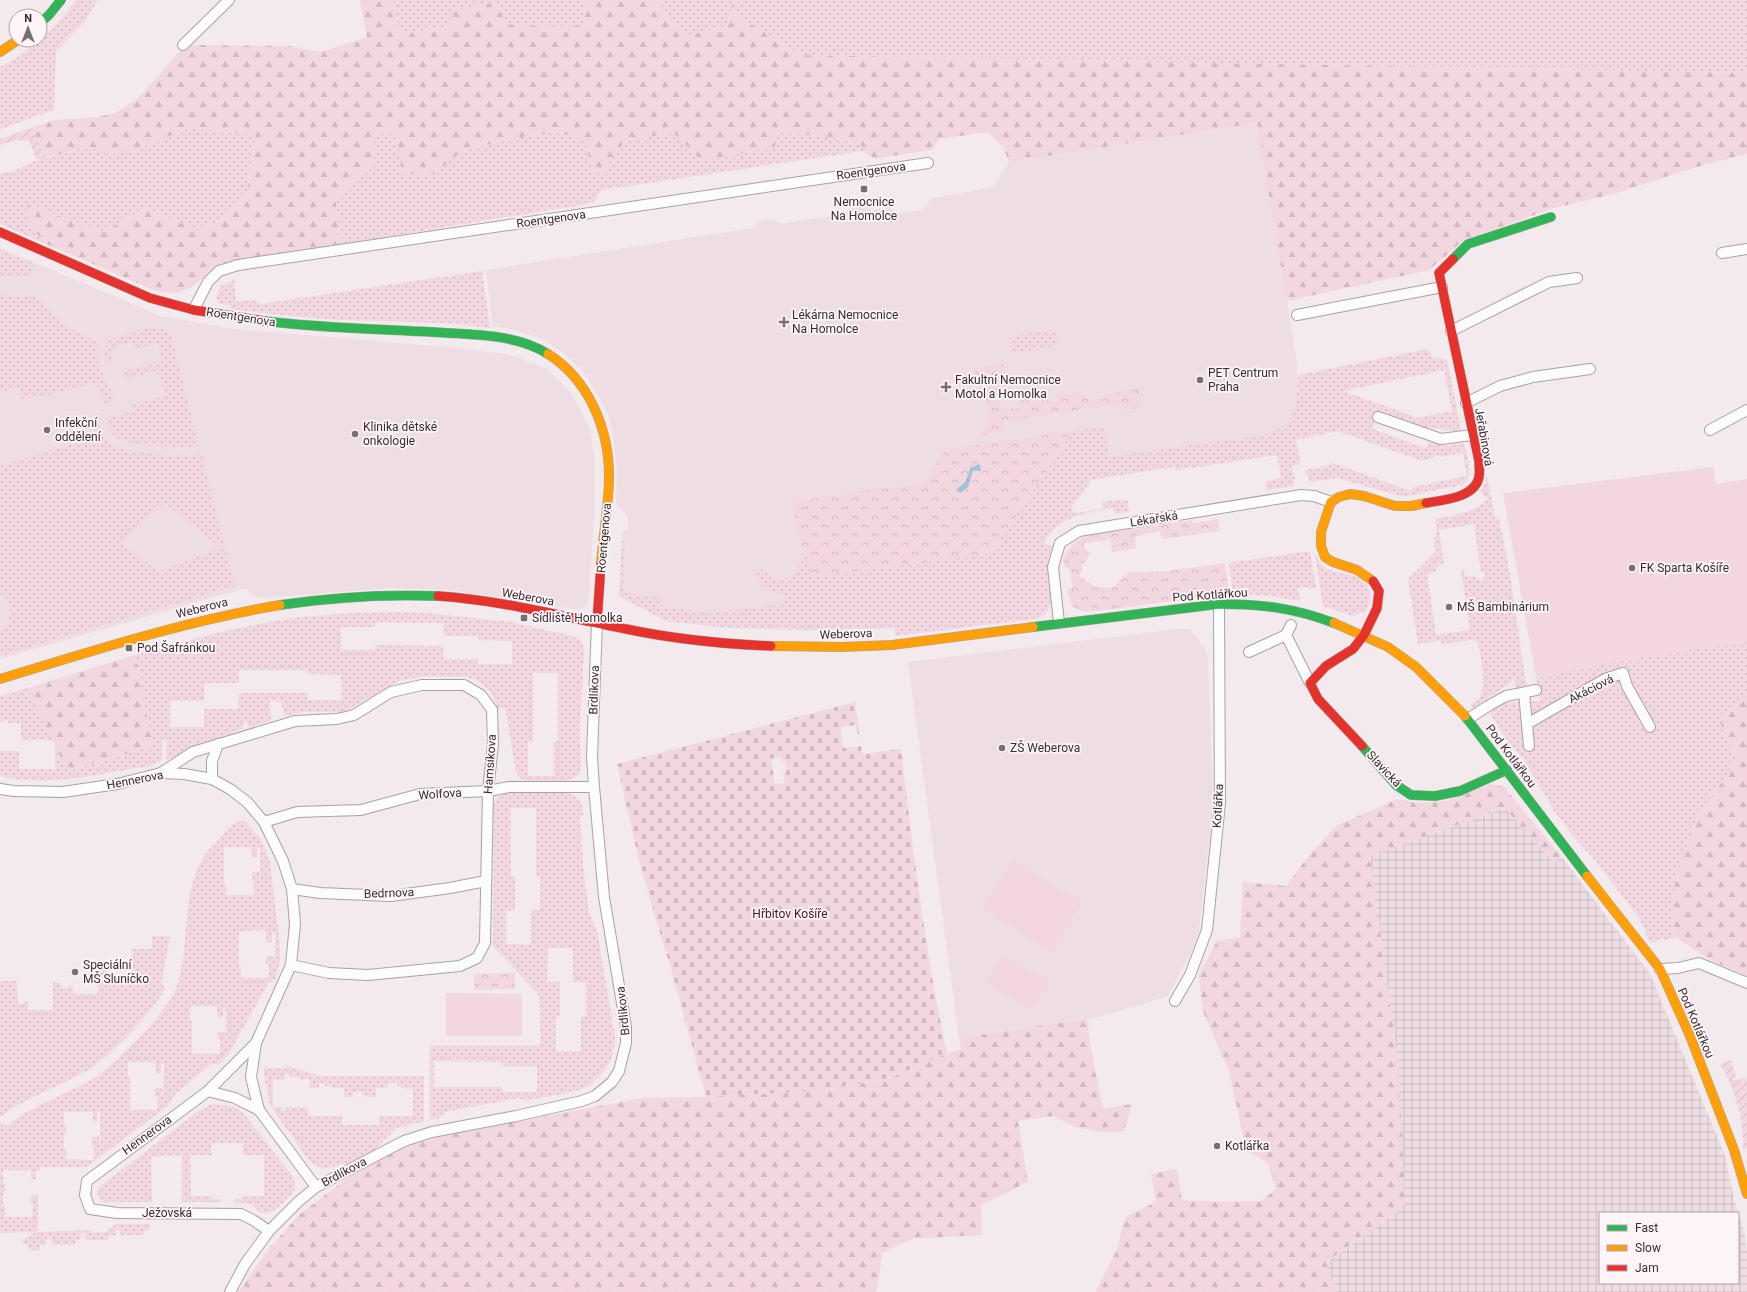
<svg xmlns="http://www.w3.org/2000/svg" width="1747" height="1292" font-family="Roboto,sans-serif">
<defs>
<pattern id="industrial-grid" width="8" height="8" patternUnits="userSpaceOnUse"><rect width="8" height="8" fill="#eedde2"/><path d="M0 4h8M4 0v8" fill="none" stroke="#cdbec2"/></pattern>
<pattern id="grass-dots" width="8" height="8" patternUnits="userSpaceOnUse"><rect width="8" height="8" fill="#f3d7e0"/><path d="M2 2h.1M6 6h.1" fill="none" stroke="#d1b9c0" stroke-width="1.8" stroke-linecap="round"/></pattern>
<pattern id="forest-firs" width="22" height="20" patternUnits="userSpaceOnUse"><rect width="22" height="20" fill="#f3d7e0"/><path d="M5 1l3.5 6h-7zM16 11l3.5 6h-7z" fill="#d1b9c0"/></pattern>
<pattern id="cemetery-stones" width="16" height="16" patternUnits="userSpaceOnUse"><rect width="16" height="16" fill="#f3d7e0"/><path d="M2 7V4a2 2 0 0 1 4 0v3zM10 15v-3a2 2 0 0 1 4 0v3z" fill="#d1b9c0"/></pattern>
<pattern id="park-crowns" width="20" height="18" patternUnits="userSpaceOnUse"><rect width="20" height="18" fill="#f3d7e0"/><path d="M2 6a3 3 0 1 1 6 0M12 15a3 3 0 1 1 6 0" fill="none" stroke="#d1b9c0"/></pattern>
<pattern id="garden-furrows" width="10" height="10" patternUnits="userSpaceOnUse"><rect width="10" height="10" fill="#f3d7e0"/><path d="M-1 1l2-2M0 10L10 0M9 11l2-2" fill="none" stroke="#d1b9c0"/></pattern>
<pattern id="water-ripples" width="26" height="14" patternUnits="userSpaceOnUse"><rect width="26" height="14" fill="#a3c5d8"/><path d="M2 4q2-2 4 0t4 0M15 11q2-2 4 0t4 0" fill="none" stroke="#86a0b0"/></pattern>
</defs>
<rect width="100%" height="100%" fill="#f2eaec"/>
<g fill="#eedde2">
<polygon points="1258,123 1297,362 1297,398 1293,414 1287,424 1265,435 1096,459 895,628 808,630 732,628 666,621 619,596 623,531 628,530 628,521 627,515 616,503 617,467 612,430 607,412 587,376 566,355 544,340 536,337 515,330 493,326 486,270 753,228 759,221 773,219 780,224 845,214 855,199 860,203 865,203 873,210 890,207 898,214 923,210 929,202 929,199 993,187 1009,162"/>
<polygon points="0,248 161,316 234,329 457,348 511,355 547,369 571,393 590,429 595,466 595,504 588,605 578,610 451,590 391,588 259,598 254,597 246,588 0,659"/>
<polygon points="1179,629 1189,629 1196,636 1204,647 1208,659 1213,803 1199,930 1194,946 1168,996 1099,1017 959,1038 908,662"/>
</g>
<path fill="url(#industrial-grid)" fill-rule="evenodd" d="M1506,808L1554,863L1561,856L1650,974L1725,1156L1735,1203L1744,1231L1747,1251V1292H1337L1326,1263L1396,1213L1399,1068L1370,856ZM1600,1213H1738V1283H1600Z"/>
<g fill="url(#grass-dots)" fill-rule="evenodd">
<path d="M76,0H98L84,22L56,51L54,110L0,129V67C27,55 59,24 76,0Z"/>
<polygon points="393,0 585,0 584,25 559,27 505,24 497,3 449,27 400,34"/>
<polygon points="658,0 733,0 727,26 684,36"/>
<polygon points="738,0 1747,0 1747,73 802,55 735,15"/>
<polygon points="189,128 255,135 246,197 221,219 200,231 145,208 105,232 28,205 28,223 46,244 0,224 0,174 14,171 37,160 90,147 106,154 130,152"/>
<polygon points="391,129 397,139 402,173 431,176 462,151 515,138 557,132 585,140 593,173 604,170 624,142 673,132 702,161 781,131 829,137 859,143 874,159 863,151 602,190 593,203 343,244 335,199 373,167 374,134"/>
<path d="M0,250L31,262L34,264V272C25,281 11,275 0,275Z"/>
<path d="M482,271L490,328C443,321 394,322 346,320C308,318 269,314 231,309V306L219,303L216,296L221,286L235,279L236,281L234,282L236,302L255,300L260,304Z"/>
<path d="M0,293L23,298L34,294L66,326L98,342C94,363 105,379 114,397L112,402L108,403L104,402L97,382L54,394L22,399L18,387L0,392Z"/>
<path d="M155,326L168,331L171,337L199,446C183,448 128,446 116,437C111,433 109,424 107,418L133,411L132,405L165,396L158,370L140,375L139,372L136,373L137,376L125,379L123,372L163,361L158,343L135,349L133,342L119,345L111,350L112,361L105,362L104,351L109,340Z"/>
<polygon points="1053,330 1057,333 1058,343 1055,346 1014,353 1011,350 1010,339 1013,336"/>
<path d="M1428,349L1433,358L1447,359L1461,431L1427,428L1379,411L1372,429L1425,448L1429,440L1446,446L1464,443C1467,457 1475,475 1462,485L1403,497L1338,478L1310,482L1305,470L1331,465L1332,463L1411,491L1413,487L1467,476L1463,453L1440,457L1439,455L1422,461L1338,431L1329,433L1328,432H1326V434L1317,436V434H1314V436L1302,439V437H1300V439L1296,440L1301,464L1292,466L1295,478L1293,486L1267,490L1265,484L1267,483V481L1281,478L1277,455L1176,470L1175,467L1089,480L1090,485H1088L1075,503L1072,504L1073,513L1103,509L1102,502L1125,499L1126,501H1128L1129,512L1116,514L1112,508C1085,513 1059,516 1044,543L1053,547C1049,554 1048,561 1048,568C1048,586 1058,606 1040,618L895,636V628L808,630L732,628L666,621L619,596L622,540L625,541L623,593L661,598V607L696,611L709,614L759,607L784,605V595C766,590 759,590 757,570L760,568L777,580L790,578L806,556L814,577L991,553L1073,431L1104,427L1109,457L1265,435C1272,431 1282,428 1287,423C1299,411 1297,390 1298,375ZM1444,370L1452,411L1418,418L1343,391Z"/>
<path d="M98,422C101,430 104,440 112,445C128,454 183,457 201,454L235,586L0,656V631C14,620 13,603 0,592V466L96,437L93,423ZM165,503L220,547V548L159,572L119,542Z"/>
<path d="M1487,476L1495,518H1499L1510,574L1528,697L1517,695L1514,678L1509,684L1473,708L1470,704C1492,702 1480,657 1478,643L1472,640L1442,644L1441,640L1418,644L1408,579L1435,553L1434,538L1437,532L1435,519C1455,515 1473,513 1488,499L1481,493ZM1474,524L1480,567L1479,569L1486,574L1481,581L1474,576L1465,577L1464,569L1461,570L1470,630L1436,635L1427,574L1436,572V569L1438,565L1444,564L1439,530Z"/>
<polygon points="1303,552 1310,552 1316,589 1309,589 1309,587 1297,588 1301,601 1264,595 1233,594 1229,563"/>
<path d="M1315,554C1319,560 1322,567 1329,570C1337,573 1346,574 1354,576C1372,582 1374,600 1364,614L1360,612L1353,616L1323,606Z"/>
<path d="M393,612L427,613L511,622L572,636L581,640L584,650L580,727L581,771C578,775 576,778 571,779C561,784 530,784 520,778L516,771L505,708L497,709L492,693L483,684L476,680L466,677L428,676L401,680L344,712H304L285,716L281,702L270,700V712L272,720L248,728L247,721L243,723V729C217,738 192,747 166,761L167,741L162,740V760L150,766C101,773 49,788 0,776V751H19V769H55V744L69,771L152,746L135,655C185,641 235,627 287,619C322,614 358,613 393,612ZM375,622L443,623L444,636H478V640L512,641V664H478V659H444L443,646L375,645V650H341V627H375ZM239,670H272L273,672V670H307V674L341,675L342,700H307V693H239L238,709H204V727H170V701H204L205,683H239ZM533,673H558V741L554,742V776H528V742H533Z"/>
<path d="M1747,642V697L1719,720L1737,761L1699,814L1678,869L1671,906L1674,938L1650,942L1639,918L1595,860L1577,841L1554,811L1526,763L1504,736L1490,713L1503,703L1540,701L1536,678C1606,663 1676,649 1747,642Z"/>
<polygon points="27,688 54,741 47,741 44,739 21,741 21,723 8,723 8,720 0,722 0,696"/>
<path d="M506,789C529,801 583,775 583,815H580L583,865L589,912L597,930L615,1036L614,1048L610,1061L604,1071L590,1085L577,1091L525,1101L518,1098L445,1112L439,1118L432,1120L430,1118V1046H537L541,1043L539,995L493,946L494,804L497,798ZM510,808H536V876H540V910H531V945L506,944V911L515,910V876H511ZM548,948H573V982H586V1016L581,1017V1051H556V1017L560,1016V982H547ZM434,1061L502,1062L503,1066H537V1092H503L502,1087H434Z"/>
<path d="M244,820L262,841L270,863L279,937L280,962L275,979L269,982L228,1055L219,1064H211L175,1094L169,1105L88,1166L84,1167H40L39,1171H36V1179H31V1170H3V1183H5V1192H3V1206H5V1217H32L33,1204H31V1195H38V1227L37,1232L90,1230L94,1233L106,1232L116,1224H150L149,1230L144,1231V1235H121L120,1230L116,1229L115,1235H109V1240H87L85,1233H81L80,1240H75V1245H52L50,1238L47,1237L46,1245H40V1250H29L27,1244H23V1240L36,1232L0,1233V1123L7,1126C28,1108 65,1094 91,1080C113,1067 163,1016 174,993C180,981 182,965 184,952C187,921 187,886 203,858C207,851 214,845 219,840C226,831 233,822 244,820ZM224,847H251L252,858H257V849H260V882L259,872H252V881H254V895H226V883H224ZM266,930V942H272V932H275V966L274,956H266V965H269V978H241V967H239V931ZM190,1006H217L218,1018L223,1017V1009H226V1040L225,1032H218V1040H220V1054H192V1020H190ZM128,1062H155L156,1074H161V1064H164L163,1098L162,1088H155V1096L158,1097L157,1110H130V1076H128ZM64,1112H93V1122H97V1113H100V1147L99,1137H92V1146H94V1160L66,1159V1148H64V1134H66V1125H64Z"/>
<path d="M152,936H167L170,937L161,984L166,988C149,1015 113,1055 86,1071C58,1088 26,1097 0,1117V981H17L18,1004H22L23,1002H28V1010H53V982L61,983L62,988H68V985L73,986V994H98L99,965L107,966V977H132L133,949H152Z"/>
<path d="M264,1066L269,1068H284L287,1066L320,1076H424V1120L422,1122L396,1128L367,1158L323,1169L310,1162L270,1105L264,1075ZM285,1074H290V1077H298V1079H310V1088H319V1083H325V1086H333V1088H344V1097H353V1093L362,1091V1095H367V1097H376V1088H387L388,1084L397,1082V1086H402V1088L413,1089V1116H379V1125H342V1116H308V1107H286V1111H282V1107H273V1080L285,1079Z"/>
<path d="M214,1104L234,1107L244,1114L294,1178L295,1189C285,1201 266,1227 253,1204L234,1202V1199H242V1196H264V1155H243V1143H211V1155H190L191,1196H212V1199H220V1202H182V1155L151,1157L152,1202H104C98,1199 97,1195 98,1188L200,1110L207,1106Z"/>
</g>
<g fill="url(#forest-firs)">
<polygon points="362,0 393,0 400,34 449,27 451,10 497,2 505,24 559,27 584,25 585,0 658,0 685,36 727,26 733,0 738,0 735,15 802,55 1747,73 1747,154 1703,165 1613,194 1554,208 1464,240 1429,270 1287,301 1257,123 1009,162 1003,147 987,132 940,139 931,150 874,159 859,143 829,137 781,131 774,147 702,161 673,132 624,142 604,170 593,173 585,140 557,132 515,138 462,151 431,176 402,173 397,139 391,129 374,134 373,167 335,199 343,244 242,259 222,264 212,269 202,279 190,288 176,293 156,291 46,244 28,223 27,205 105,232 145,208 200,231 221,219 246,197 255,135 189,128 130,152 106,154 90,147 46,157 30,128 54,120 98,117 115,113 137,99 186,45 289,46 321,52 367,37 360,1"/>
<polygon points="135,655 153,746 68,771 27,688"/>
<polygon points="1747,697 1747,976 1710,960 1676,937 1674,938 1671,906 1678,869 1699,814 1737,761 1719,720"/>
<polygon points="1491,784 1504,787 1561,856 1554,863 1505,808 1370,856 1399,1068 1405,1204 1396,1213 1326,1262 1337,1292 1095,1292 1117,1250 1125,1217 1156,1202 1151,1174 1177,1169 1182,1200 1220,1202 1261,1201 1276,1189 1268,1163 1246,1150 1229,1071 1203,1012 1199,975 1217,941 1240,937 1243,882 1286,886 1307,858 1336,826 1397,799 1417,803 1447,801"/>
<polygon points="1087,1019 1092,1055 1103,1109 1132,1104 1124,1131 1100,1132 1076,1127 1053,1116 1018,1121 1028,1182 981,1205 982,1235 913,1239 882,1253 878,1286 875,1292 238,1292 267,1251 299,1215 350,1176 402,1148 450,1134 642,1098 706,1097 811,1091 888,1079 947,1053 961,1049 959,1038"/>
</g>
<path fill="url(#cemetery-stones)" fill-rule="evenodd" d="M855,702L862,754L901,749C913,851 925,952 947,1053L888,1079L811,1091L706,1097L675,983L640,865L617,764ZM856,725L857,734H859L861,746L843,748L841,727ZM781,757L782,762H785L786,772L783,773L785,783L775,784L771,759Z"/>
<g fill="url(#park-crowns)">
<path d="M1003,363L1005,375L993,396C1001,409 1004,410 1019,408L1025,391L1029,401L1058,400L1057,394L1084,393L1090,399H1105V394L1139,389L1142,407L1121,411L1120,404L1003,421L1004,431L980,436L990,420L987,400L982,399L974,368Z"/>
<polygon points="1073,431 991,553 814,577 799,537 792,502 880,488 883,489 924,483 945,451 951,449"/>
<path d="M1218,519L1220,531L1162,539L1160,531L1135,536L1136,548L1112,552L1110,540L1084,543L1085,549L1091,553L1082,565L1083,570L1079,576C1093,586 1097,589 1114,587L1126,573L1167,571L1225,563L1229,594L1087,612L1081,611L1072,606L1067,591L1072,587L1070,570L1065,567L1063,560C1067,548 1074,542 1086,536L1192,520L1193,523Z"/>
<polygon points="515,973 515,989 474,990 474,974"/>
</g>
<g fill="url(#garden-furrows)">
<polygon points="30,128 46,157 37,160 29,141 17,140 0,145 0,139"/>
<path d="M1731,1060L1736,1077L1733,1078V1080L1746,1078L1747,1081V1148L1743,1150C1744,1119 1736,1090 1720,1064Z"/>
</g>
<g fill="#f3d7e0">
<path d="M1713,467L1716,484L1747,479V642C1676,650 1606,663 1536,678L1503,493Z"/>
<polygon points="1013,860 1082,903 1051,952 982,908"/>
<polygon points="1004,955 1049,982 1030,1010 986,982"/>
<polygon points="446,993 522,994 522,1036 446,1036"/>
</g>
<polygon fill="url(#water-ripples)" points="980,464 981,471 973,471 968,487 960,493 956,490 966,481 970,468"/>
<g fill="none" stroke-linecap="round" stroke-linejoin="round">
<defs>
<g id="street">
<polyline points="183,45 229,0"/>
<polyline points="1722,253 1747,249"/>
<polyline points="194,309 208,282 219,271 238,265 928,163"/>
<polyline points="1297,315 1442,287"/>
<polyline points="1451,331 1549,282 1577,278"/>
<polyline points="1466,403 1500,386 1533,377 1590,369"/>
<polyline points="1378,417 1441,439 1472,435"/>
<polyline points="1710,430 1747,410"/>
<polyline points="1059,623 1053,567 1060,543 1079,531 1301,495 1314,496 1331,502"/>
<polyline points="1291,625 1286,635 1310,683"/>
<polyline points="1249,652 1286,635"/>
<polyline points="1524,693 1529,746"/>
<polyline points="1468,719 1488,706 1506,696 1536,690"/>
<polyline points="1527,724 1605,679 1623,673 1627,686 1650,727"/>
<polyline points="161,773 193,752 295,721 337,719 354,715 391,692 422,685 464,685 481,695 492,710 493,744 488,791 485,943 477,958 460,966 368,975 329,973 291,965"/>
<polyline points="212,779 212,761 218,744"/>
<polyline points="0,789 14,791 63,792 117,784 161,773 184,774 212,779 230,789 247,802 264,822 283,861 292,889 295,924 291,965 256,1043 208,1091 87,1181 85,1195 90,1209 117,1213 241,1214 253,1220 269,1231"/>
<polyline points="264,822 297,812 361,810 420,794 488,791 509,787 594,787"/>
<polyline points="292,889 320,893 391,896 450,888 486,881"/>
<polyline points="1660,969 1678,968 1699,963 1747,983"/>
<polyline points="1175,1001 1190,975 1207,930 1220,803 1219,604"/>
<polyline points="256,1043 251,1077 259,1110 316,1187"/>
<polyline points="208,1091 235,1098 259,1110"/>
<polyline points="230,1292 245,1264 269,1231 298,1202 316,1187 404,1141 432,1132 516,1116 582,1101 595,1096 612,1082 619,1071 626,1043 626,1027 604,897 594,787 592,757 597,622"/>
</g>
<g id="fast">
<polyline points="40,23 49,15 61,0"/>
<polyline points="1453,259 1468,244 1551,217"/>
<path d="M264,321C320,328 376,329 432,332C470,335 515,333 548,354"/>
<path d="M280,605C333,597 385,594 438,596"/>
<path d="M1033,627L1219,604C1262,604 1294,608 1334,623"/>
<polyline points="1465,716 1587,876"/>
<polyline points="1362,746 1396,785 1411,795 1435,796 1460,791 1507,770"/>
</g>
<g id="slow">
<polyline points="0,52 18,40"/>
<path d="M548,354C589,380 609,429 609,476C609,506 603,535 601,564"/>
<polyline points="1373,581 1357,570 1333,562 1325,557 1321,546 1321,532 1331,502 1339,497 1350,494 1364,496 1395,506 1412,506 1426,503"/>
<polyline points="1334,623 1388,647 1416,667 1465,716"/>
<polyline points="771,646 842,647 892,645 1033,627"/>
<path d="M0,679C92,651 185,621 280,605"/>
<polyline points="1587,876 1660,969 1690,1036 1734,1150 1747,1194"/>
</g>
<g id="jam">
<polyline points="0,232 150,298 194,310 264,321"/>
<path d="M1426,503C1443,500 1475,498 1479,477C1480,472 1479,466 1479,461L1439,273L1453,259"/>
<path d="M438,596C501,600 564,617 626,629C674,639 722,644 771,646"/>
<polyline points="597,622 601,564"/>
<polyline points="1362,746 1318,699 1310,683 1326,666 1353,649 1364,635 1377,608 1379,591 1373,581"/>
</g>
</defs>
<use href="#street" stroke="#a8a2a4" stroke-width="12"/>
<use href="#fast" stroke="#a8a2a4" stroke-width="10"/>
<use href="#slow" stroke="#a8a2a4" stroke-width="10"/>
<use href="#jam" stroke="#a8a2a4" stroke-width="10"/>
<use href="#street" stroke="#fdfcfc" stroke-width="10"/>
<use href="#fast" stroke="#30b455" stroke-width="9"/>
<use href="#slow" stroke="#ff9f0a" stroke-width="9"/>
<use href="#jam" stroke="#e5322d" stroke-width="9"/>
</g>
<g fill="#767072" stroke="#fff5f8" stroke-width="1.5">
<rect x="860" y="185" width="8" height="8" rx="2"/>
<path d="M782 316h4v4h4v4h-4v4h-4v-4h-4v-4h4z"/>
<circle cx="1200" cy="380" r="4"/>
<path d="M944 381h4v4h4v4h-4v4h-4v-4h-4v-4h4z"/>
<circle cx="47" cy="430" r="4"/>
<circle cx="355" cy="434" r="4"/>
<circle cx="1632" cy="568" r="4"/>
<circle cx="1449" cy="607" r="4"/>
<rect x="520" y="614" width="8" height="8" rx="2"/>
<rect x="125" y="644" width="8" height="8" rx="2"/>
<circle cx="1002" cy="748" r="4"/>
<circle cx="75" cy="972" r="4"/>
<circle cx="1217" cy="1146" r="4"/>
</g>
<g text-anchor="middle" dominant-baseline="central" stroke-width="3.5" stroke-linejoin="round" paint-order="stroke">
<g font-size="12" fill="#342e30" stroke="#fff5f8">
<text transform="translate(871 171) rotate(-8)">Roentgenova</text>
<text transform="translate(551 219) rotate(-8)">Roentgenova</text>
<text transform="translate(241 317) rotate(9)">Roentgenova</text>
<text transform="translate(1484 437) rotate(80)">Jeřabinová</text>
<text transform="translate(1154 519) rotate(-9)">Lékařská</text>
<text transform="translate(604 538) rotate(-85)">Roentgenova</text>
<text transform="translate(1210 595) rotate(-4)">Pod Kotlářkou</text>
<text transform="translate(528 597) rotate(10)">Weberova</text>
<text transform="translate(202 608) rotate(-14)">Weberova</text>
<text transform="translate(846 634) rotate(-2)">Weberova</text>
<text transform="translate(1591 689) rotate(-27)">Akáciová</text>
<text transform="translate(594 690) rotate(-88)">Brdlíkova</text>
<text transform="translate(1511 756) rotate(53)">Pod Kotlářkou</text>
<text transform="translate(490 764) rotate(-86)">Hamsíkova</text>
<text transform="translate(1384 769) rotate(47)">Slavická</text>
<text transform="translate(135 780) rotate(-11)">Hennerova</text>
<text transform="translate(440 794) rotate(-4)">Wolfova</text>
<text transform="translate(1218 806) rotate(-87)">Kotlářka</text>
<text transform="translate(389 893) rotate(-2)">Bedrnova</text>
<text transform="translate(623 1011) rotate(-96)">Brdlíkova</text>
<text transform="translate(1696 1023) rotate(67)">Pod Kotlářkou</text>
<text transform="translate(147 1135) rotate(-36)">Hennerova</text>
<text transform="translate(344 1172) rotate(-28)">Brdlíkova</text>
<text x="167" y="1213">Ježovská</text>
</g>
<g font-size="12" fill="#342e30" stroke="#fff5f8" text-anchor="start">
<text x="864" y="202" text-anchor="middle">Nemocnice<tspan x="864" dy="14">Na Homolce</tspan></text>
<text x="792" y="315">Lékárna Nemocnice<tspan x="792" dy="14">Na Homolce</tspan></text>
<text x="1208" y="373">PET Centrum<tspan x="1208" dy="14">Praha</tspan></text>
<text x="955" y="380">Fakultní Nemocnice<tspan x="955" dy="14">Motol a Homolka</tspan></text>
<text x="55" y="423">Infekční<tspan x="55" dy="14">oddělení</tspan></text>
<text x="363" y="427">Klinika dětské<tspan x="363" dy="14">onkologie</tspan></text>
<text x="1640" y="568">FK Sparta Košíře</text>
<text x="1457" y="607">MŠ Bambinárium</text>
<text x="532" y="618">Sídliště Homolka</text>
<text x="137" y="648">Pod Šafránkou</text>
<text x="1010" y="748">ZŠ Weberova</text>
<text x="83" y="965">Speciální<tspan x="83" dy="14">MŠ Sluníčko</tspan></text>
<text x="1225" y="1146">Kotlářka</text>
</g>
<g font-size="12" fill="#4f102d" stroke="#fff5f8">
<text x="790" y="914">Hřbitov Košíře</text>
</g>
</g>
<rect x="1599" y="1212" width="140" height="72" fill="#fff5f8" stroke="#aea5a8"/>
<rect x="1607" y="1225" width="20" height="6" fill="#30b455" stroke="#aea5a8"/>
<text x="1635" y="1232" font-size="12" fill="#342e30">Fast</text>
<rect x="1607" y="1245" width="20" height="6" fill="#ff9f0a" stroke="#aea5a8"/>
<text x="1635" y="1252" font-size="12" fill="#342e30">Slow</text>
<rect x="1607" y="1265" width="20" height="6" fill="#e5322d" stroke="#aea5a8"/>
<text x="1635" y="1272" font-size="12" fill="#342e30">Jam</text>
<g transform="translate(28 28)"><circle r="19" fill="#fff5f8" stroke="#aea5a8"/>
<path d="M0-3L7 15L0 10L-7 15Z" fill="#767072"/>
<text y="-6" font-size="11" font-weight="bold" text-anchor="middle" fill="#342e30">N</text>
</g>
</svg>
